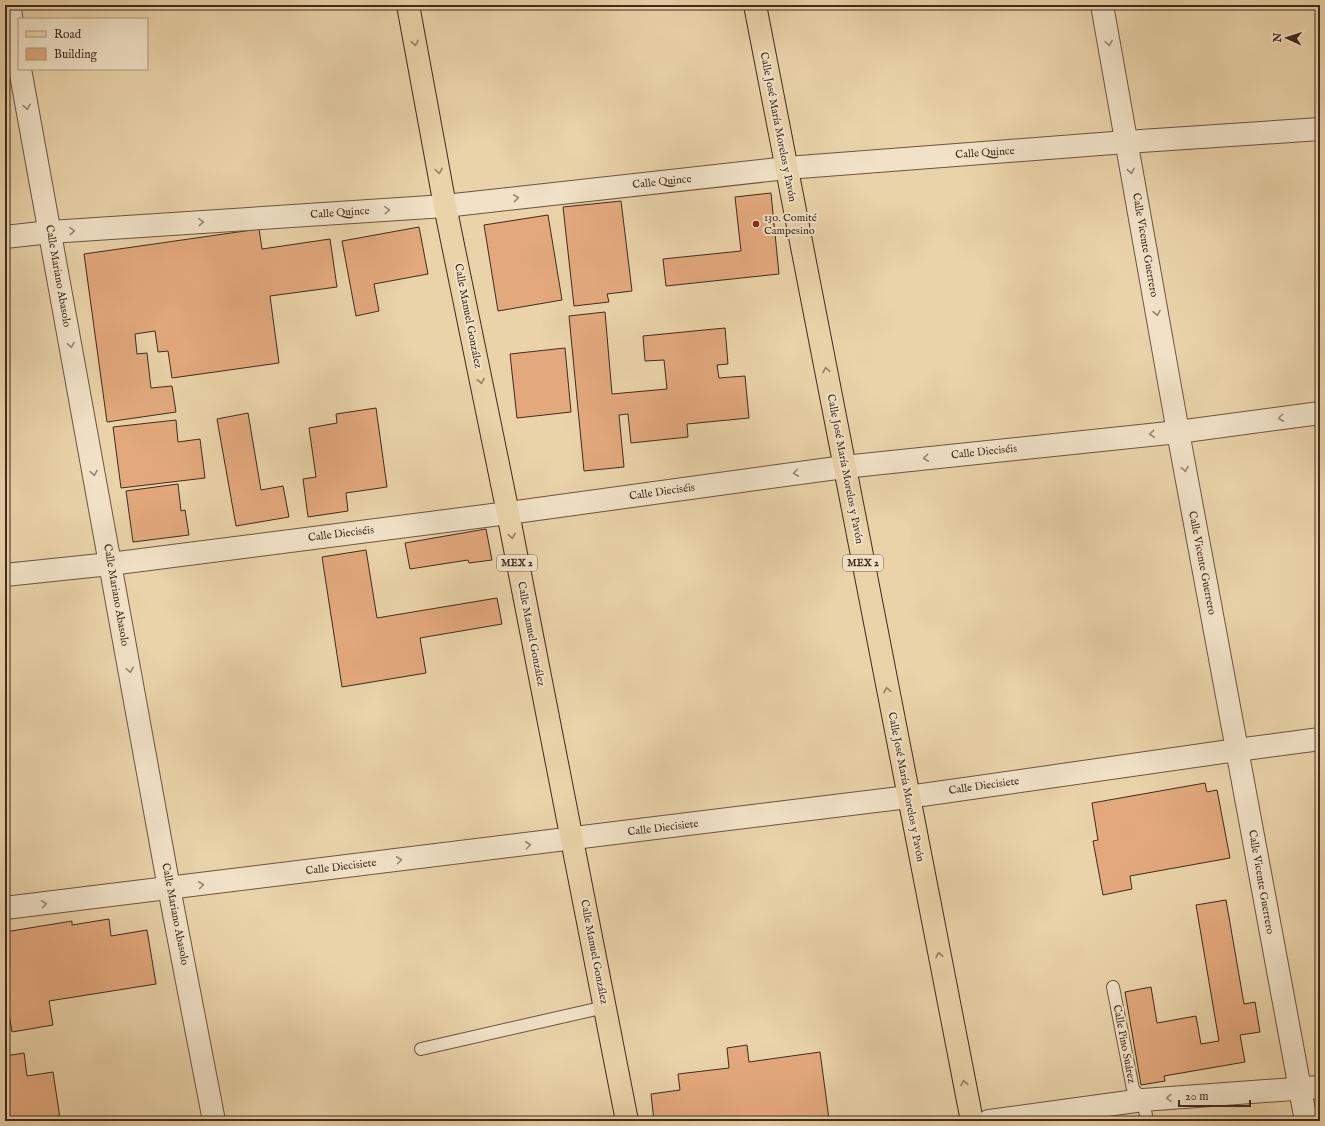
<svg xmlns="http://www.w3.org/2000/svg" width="1325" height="1126" font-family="'IM FELL English',serif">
<rect width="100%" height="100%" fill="#ead3a9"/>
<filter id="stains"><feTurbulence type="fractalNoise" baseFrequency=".005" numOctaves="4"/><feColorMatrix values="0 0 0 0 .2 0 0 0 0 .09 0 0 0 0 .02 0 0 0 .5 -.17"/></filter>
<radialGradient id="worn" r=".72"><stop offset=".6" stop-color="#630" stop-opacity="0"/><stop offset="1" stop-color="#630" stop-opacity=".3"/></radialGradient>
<g fill="#e3a97d" stroke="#412a1f">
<polygon points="771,193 779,274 666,286 663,259 741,251 735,197"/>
<polygon points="621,201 632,291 607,294 609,302 574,306 563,207"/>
<polygon points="548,215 562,300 498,311 484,225"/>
<polygon points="419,227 428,274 374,284 379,311 356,316 342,241"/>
<polygon points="259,229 262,249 330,239 337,287 270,296 279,363 172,378 168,351 158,352 155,331 135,334 137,354 147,353 151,388 172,386 176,412 107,422 84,254"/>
<polygon points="605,312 612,394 667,389 664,360 645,361 643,336 725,328 728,364 717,365 719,378 745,376 749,418 687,424 688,437 631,443 628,414 619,415 624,467 584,471 569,316"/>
<polygon points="565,348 571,412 517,418 510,354"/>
<polygon points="376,408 387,487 346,493 348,511 308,517 303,479 316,477 309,428 337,423 336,414"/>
<polygon points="248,413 261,490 283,486 289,517 236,526 217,419"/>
<polygon points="176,420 178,442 200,439 205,478 121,488 113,427"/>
<polygon points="178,484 181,511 185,510 189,535 133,542 126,491"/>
<polygon points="486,529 492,560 469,563 468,560 410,569 405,543"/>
<polygon points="366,550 377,618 497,598 502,624 420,638 426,673 342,687 322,557"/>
<polygon points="1205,783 1207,792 1217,790 1230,858 1130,876 1132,889 1103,895 1093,841 1098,840 1092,803"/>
<polygon points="1226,900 1244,1004 1255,1002 1260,1032 1240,1035 1245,1062 1164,1076 1165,1081 1141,1085 1125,992 1151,987 1157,1023 1196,1016 1201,1044 1219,1041 1196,905"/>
<polygon points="109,919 111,936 147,930 156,984 49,1001 53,1025 12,1032 5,988 5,932 72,921 72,925"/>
<polygon points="747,1045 749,1062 820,1052 829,1119 813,1121 654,1121 651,1094 680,1090 678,1074 729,1068 727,1048"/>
<polygon points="24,1053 27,1076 53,1072 60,1118 42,1121 5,1121 5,1056"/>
</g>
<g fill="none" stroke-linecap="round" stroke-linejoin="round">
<defs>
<g id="lane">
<polyline points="1113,987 1133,1089 1143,1100 1147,1121"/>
<polyline points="421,1049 605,1007"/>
</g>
<g id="street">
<polyline points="9,5 19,61"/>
<polyline points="1102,5 1178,432 1306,1121"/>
<polyline points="20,69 169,888 214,1121"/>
<polyline points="5,237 50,232 445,206 787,168 1126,142 1320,129"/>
<polyline points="5,575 110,564 508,513 844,467 1178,432 1320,413"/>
<polyline points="5,908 908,797 1237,750 1320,739"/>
<polyline points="989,1121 1143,1100 1320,1087"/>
</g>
<g id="primary">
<polyline points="408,5 445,206 508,513 627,1121"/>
<polyline points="755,5 972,1121"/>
</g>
</defs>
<use href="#lane" stroke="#6b5442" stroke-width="14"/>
<use href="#street" stroke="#6b5442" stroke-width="24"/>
<use href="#primary" stroke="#412a1f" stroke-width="24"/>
<use href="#lane" stroke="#f1e2c7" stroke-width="12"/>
<use href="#street" stroke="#f1e2c7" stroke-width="22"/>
<use href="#primary" stroke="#ead3a9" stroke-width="22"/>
</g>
<defs><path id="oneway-chevron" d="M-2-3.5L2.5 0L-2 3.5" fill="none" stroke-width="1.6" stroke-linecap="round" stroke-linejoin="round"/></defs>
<g stroke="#967e64">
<use href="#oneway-chevron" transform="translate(415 43) rotate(80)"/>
<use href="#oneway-chevron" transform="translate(439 171) rotate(80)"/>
<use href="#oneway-chevron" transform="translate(826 370) rotate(-101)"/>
<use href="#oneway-chevron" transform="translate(481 381) rotate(79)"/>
<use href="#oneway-chevron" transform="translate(512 536) rotate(79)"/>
<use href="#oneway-chevron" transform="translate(887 690) rotate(-101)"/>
<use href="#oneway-chevron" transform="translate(939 955) rotate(-101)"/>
<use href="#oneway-chevron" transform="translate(964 1083) rotate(-101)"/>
</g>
<g stroke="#998673">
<use href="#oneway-chevron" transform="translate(1109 43) rotate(80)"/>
<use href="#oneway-chevron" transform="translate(27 107) rotate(80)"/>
<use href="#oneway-chevron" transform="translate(1131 171) rotate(80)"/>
<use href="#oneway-chevron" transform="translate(516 198) rotate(-6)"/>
<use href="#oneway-chevron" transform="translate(387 210) rotate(-4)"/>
<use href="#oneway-chevron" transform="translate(201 222) rotate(-4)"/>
<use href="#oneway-chevron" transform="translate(72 231) rotate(-4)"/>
<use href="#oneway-chevron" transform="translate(1157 313) rotate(80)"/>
<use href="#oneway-chevron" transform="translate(71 345) rotate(80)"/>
<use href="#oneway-chevron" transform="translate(1281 418) rotate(173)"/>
<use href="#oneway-chevron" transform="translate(1152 434) rotate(174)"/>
<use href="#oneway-chevron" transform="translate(926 458) rotate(174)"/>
<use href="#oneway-chevron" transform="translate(1185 469) rotate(79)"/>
<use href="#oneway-chevron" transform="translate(94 473) rotate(80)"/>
<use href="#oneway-chevron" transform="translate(796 473) rotate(172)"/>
<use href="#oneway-chevron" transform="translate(130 670) rotate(80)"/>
<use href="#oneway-chevron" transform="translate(528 845) rotate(-7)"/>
<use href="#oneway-chevron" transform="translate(399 860) rotate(-7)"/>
<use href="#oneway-chevron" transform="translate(201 885) rotate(-7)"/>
<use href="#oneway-chevron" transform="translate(44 904) rotate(-7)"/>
<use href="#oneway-chevron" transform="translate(1169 1098) rotate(176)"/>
</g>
<circle fill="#8f2418" stroke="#f1e2c7" stroke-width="1.5" cx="756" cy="224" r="4"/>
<g text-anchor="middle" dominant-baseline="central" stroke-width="4" stroke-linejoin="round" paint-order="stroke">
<g fill="#f1e2c7" stroke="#766151" stroke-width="1">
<rect x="497" y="555" width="40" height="16" rx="3"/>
<rect x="843" y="555" width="40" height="16" rx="3"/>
</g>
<g font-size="10" font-weight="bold" fill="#412a1f">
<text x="517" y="563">MEX 2</text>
<text x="863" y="563">MEX 2</text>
</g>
<g font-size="11" fill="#412a1f" stroke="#f1e2c7">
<text transform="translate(778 127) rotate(79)">Calle José María Morelos y Pavón</text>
<text transform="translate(985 153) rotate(-4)">Calle Quince</text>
<text transform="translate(662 182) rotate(-6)">Calle Quince</text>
<text transform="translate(340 213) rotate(-4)">Calle Quince</text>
<text transform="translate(1145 245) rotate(80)">Calle Vicente Guerrero</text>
<text transform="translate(58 276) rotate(80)">Calle Mariano Abasolo</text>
<text transform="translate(468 316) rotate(79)">Calle Manuel González</text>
<text transform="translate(984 452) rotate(-6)">Calle Dieciséis</text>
<text transform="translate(845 469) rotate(79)">Calle José María Morelos y Pavón</text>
<text transform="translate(662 492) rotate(-8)">Calle Dieciséis</text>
<text transform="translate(341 534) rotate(-7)">Calle Dieciséis</text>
<text transform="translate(1202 563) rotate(79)">Calle Vicente Guerrero</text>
<text transform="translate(116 595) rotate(80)">Calle Mariano Abasolo</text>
<text transform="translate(531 634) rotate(79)">Calle Manuel González</text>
<text transform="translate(984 786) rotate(-8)">Calle Diecisiete</text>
<text transform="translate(906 787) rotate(79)">Calle José María Morelos y Pavón</text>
<text transform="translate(663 828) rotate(-7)">Calle Diecisiete</text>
<text transform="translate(341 867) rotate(-7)">Calle Diecisiete</text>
<text transform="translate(1261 882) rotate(80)">Calle Vicente Guerrero</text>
<text transform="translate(175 914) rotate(79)">Calle Mariano Abasolo</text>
<text transform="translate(594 952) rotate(79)">Calle Manuel González</text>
<text transform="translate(1124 1044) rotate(79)">Calle Pino Suárez</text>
</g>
<g font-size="11" fill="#412a1f" stroke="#f1e2c7" text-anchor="start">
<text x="764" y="218">13o. Comité<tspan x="764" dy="13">Campesino</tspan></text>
</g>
</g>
<rect width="1325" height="1126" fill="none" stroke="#ead3a9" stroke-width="20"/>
<rect x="6" y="6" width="1313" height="1114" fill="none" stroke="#412a1f" stroke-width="2"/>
<rect x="10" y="10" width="1305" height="1106" fill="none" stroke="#412a1f"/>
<rect x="18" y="18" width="130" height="52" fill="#f1e2c7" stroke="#ab9884"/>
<rect x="26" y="31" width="20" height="6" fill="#ead3a9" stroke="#ab9884"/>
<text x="54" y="38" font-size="12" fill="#412a1f">Road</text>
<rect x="26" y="48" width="20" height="12" fill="#e3a97d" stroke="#ab9884"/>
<text x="54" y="58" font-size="12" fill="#412a1f">Building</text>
<g transform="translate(1287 38) rotate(273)" stroke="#f1e2c7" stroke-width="3" paint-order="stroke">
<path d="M0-3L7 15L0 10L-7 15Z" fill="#412a1f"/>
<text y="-6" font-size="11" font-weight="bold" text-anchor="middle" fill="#412a1f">N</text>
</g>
<path d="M1179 1100v6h71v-6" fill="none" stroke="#412a1f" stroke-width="2"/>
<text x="1185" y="1100" font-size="12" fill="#412a1f" stroke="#f1e2c7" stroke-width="3" paint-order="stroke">20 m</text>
<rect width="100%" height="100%" filter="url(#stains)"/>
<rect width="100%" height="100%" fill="url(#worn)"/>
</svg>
